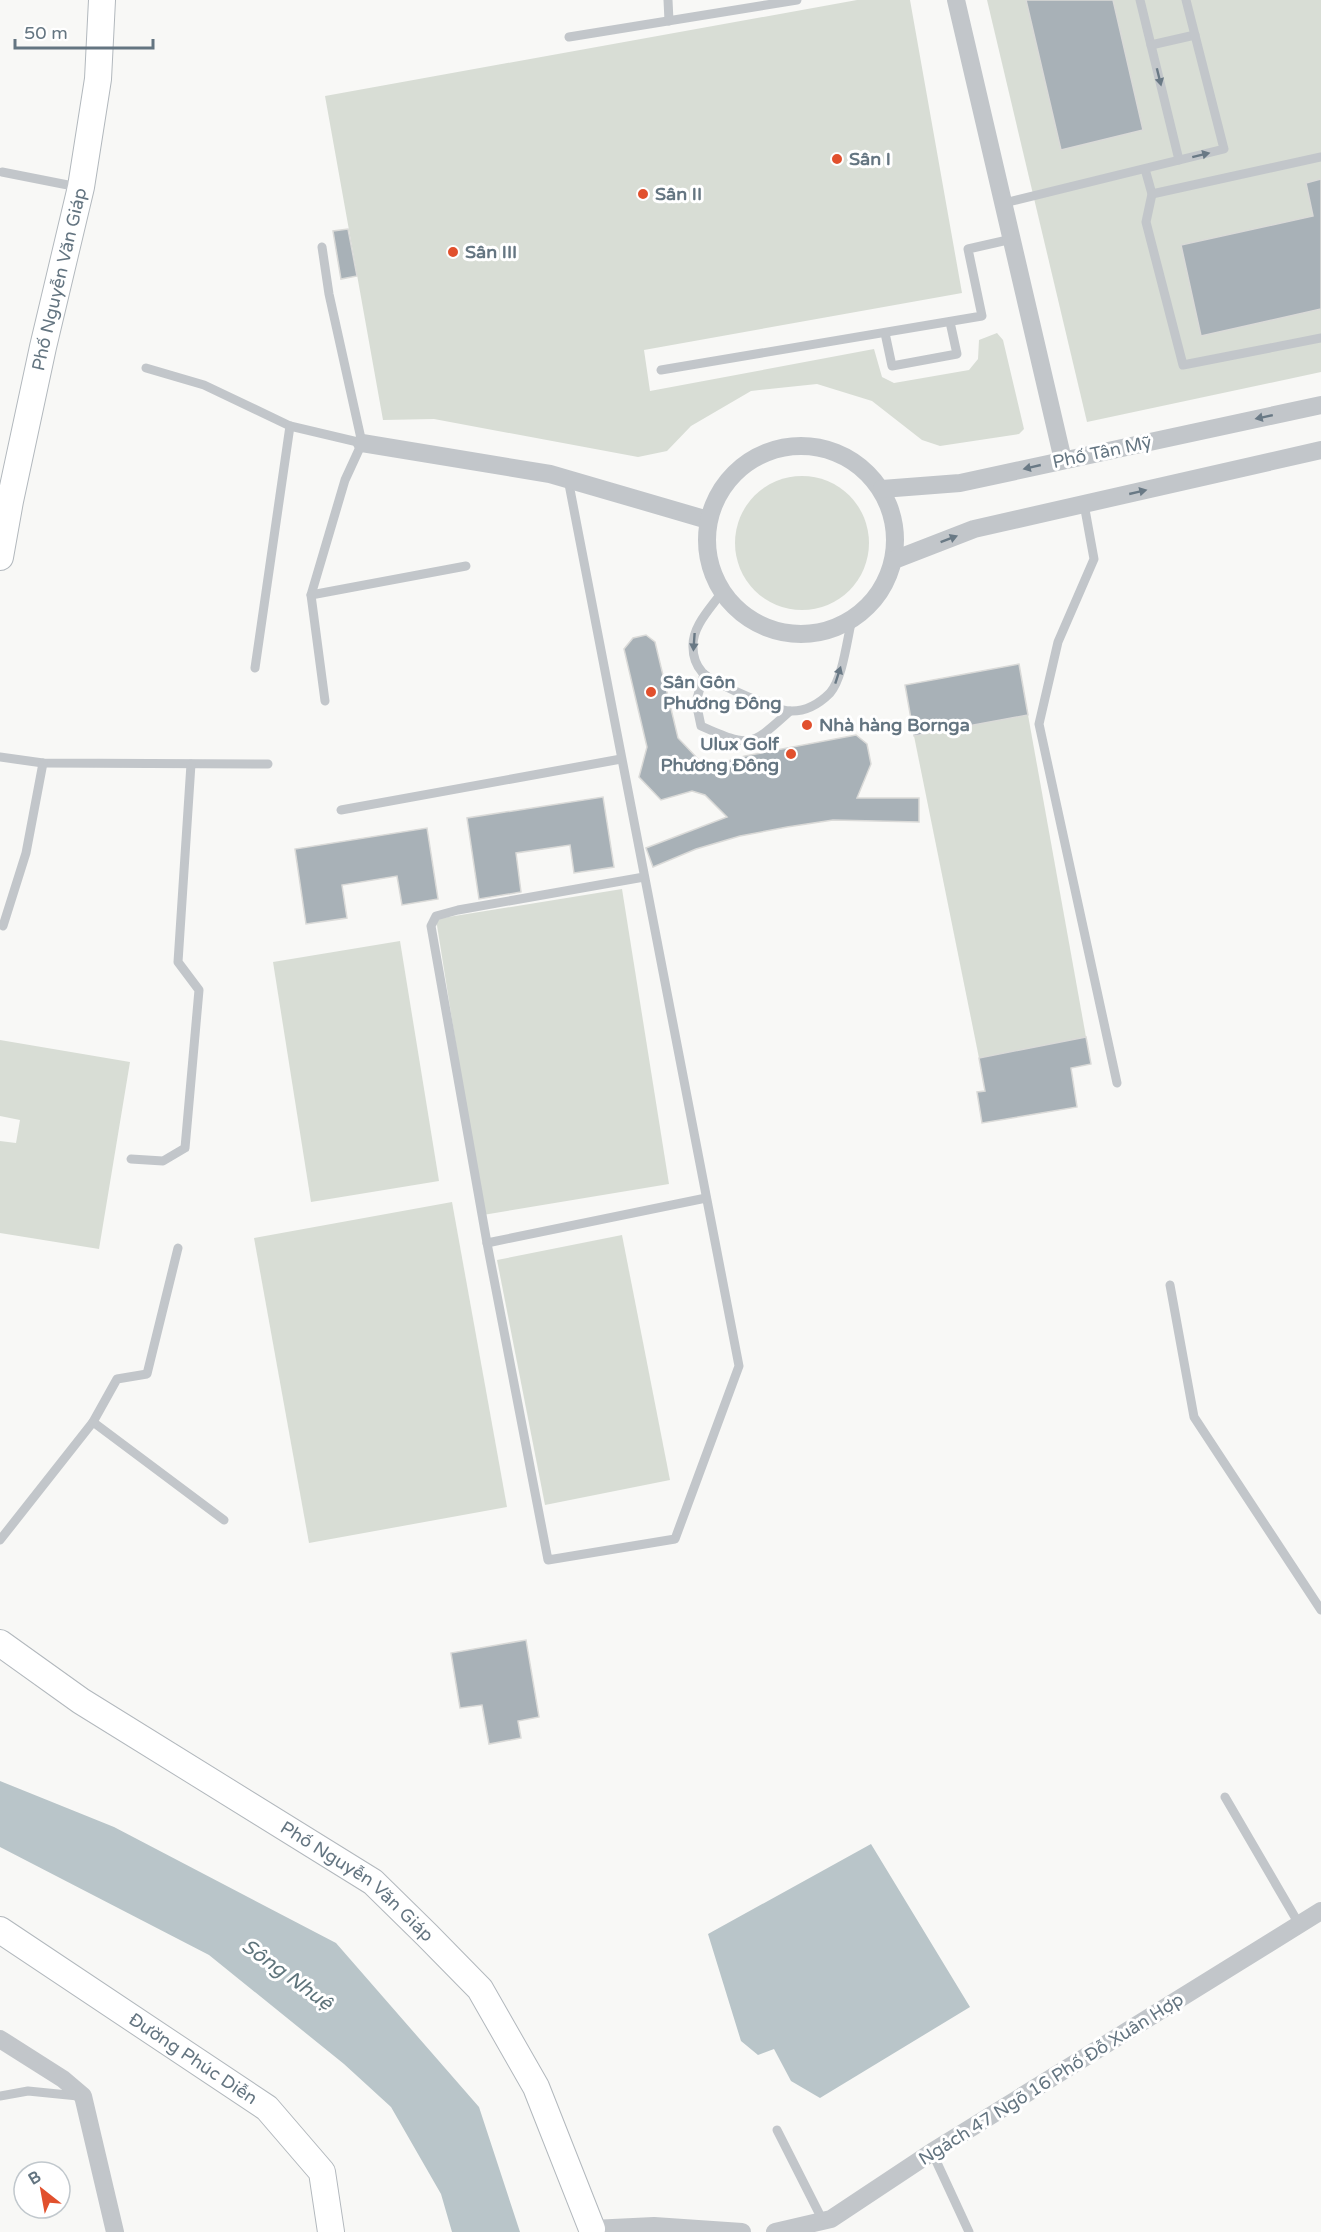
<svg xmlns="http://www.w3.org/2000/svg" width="1321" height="2232" font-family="'Varela Round',sans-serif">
<rect width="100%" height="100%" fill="#f8f8f6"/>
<g fill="#d8ddd5">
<polygon points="857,0 910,0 962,293 644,350 650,391 874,349 882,377 894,383 969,370 978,359 979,340 997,333 1003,340 1024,429 1019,434 940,446 922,440 872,401 817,384 751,391 691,426 667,451 638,457 434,419 383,420 325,96"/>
<polygon points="987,0 1321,0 1321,372 1087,422"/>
<circle cx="802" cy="543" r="67"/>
<polygon points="1028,715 1086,1037 979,1058 914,736"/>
<polygon points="622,889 669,1184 483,1215 436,919"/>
<polygon points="400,941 439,1181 311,1202 273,962"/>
<polygon points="0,1040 130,1062 99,1249 0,1233 0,1141 16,1143 20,1120 0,1116"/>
<polygon points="452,1202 507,1507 309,1543 254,1238"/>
<polygon points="622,1235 670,1480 545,1505 497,1260"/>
</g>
<g fill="#b9c5c9">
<polygon points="0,1781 114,1827 336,1943 479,2107 520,2232 452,2232 441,2194 391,2107 344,2064 209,1955 0,1847"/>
<polygon points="871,1844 970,2007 820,2098 791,2081 774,2049 758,2055 741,2041 708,1934"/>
</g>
<g fill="#a8b1b7" stroke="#dadad8" stroke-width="1.5">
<polygon points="1026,0 1113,0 1143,130 1061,150"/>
<polygon points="1321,179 1321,309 1201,336 1181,245 1313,216 1306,183"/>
<polygon points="348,229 357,276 341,279 333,231"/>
<polygon points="646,635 655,642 678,738 700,761 714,765 745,756 856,735 867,744 871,764 857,798 919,798 919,822 833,820 787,827 740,836 696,849 653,867 646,848 727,817 705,795 692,791 661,800 639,777 647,747 624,649 633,638"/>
<polygon points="1019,664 1028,715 914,736 905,685"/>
<polygon points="603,797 614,867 574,873 570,845 516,853 521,892 479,899 467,818"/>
<polygon points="427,828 438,899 402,905 397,876 342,885 347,918 306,924 295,849"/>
<polygon points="1086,1037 1091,1064 1071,1068 1077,1107 982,1123 977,1092 985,1091 979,1058"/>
<polygon points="526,1640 539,1717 518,1721 521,1738 489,1744 482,1705 460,1708 451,1653"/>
</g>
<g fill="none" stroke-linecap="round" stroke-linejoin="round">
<defs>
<g id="secondary">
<path id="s1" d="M0,557L10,501L43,347L81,187L98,79L102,0"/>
<path id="s2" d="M0,1643L81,1701L373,1882L427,1935L480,1989L536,2087L592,2229"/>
<path id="s3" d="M0,1930L267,2108L322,2172L331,2232"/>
</g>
</defs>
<use href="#secondary" stroke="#b2b8bd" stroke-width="28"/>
<g stroke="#c2c6ca" stroke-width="9">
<polyline points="668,0 669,21"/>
<polyline points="1140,0 1179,160"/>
<polyline points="569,37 797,0"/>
<polyline points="1151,45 1195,35"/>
<polyline points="1145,169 1152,194 1146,222 1183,365 1321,338"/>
<polyline points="2,172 78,187"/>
<polyline points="1152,194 1321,157"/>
<polyline points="1004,203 1224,149 1186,0"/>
<polyline points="322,247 329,294 362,443 345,480 311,595 325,701"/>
<polyline points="885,333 892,366 957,354 950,322"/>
<polyline points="146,368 204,385 290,426 362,443"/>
<polyline points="661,370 982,316 968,249 1012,239"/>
<polyline points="568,479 739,1366 675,1539 548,1560 487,1243 431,926 436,916 458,910 644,877"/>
<polyline points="1084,504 1094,559 1058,642 1039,724 1117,1083"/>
<path d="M722,592C711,608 692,626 693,647C693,657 696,665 702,672C711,682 775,710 789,711C805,712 819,704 830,693C843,678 847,639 852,619"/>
<polyline points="311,595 466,566"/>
<polyline points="255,668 290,426"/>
<path d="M704,674L696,702L701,726C751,748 750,747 790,711"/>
<polyline points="0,757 43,763 268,764"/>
<polyline points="341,810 621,759"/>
<polyline points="3,926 26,853 43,763"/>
<polyline points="131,1159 163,1161 185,1148 199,990 178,962 191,764"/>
<polyline points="487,1243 706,1198"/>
<polyline points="1170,1285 1194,1417 1321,1610"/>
<polyline points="93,1422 117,1379 147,1374 178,1248"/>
<polyline points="0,1540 93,1422 224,1520"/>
<polyline points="1225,1797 1299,1924"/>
<polyline points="0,2096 28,2091 78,2096"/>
<polyline points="777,2130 823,2221"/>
<polyline points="932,2152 969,2232"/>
</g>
<g stroke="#c2c6ca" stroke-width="18">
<polyline points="956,0 1063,460"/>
<polyline points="362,443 550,474 708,520"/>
<circle cx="801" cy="540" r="94"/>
<polyline points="882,489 960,483 1321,405"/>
<polyline points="894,560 974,529 1321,450"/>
<polyline points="0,2039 63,2079 83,2096 115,2232"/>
<polyline points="592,2229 654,2226 742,2232"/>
<polyline points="775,2232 831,2219 932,2152 1321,1911"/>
</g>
<use href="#secondary" stroke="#fff" stroke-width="26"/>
</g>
<defs><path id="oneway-solid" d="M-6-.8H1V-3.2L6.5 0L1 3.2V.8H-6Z" transform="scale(1.5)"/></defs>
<g fill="#697985">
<use href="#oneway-solid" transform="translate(1159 77) rotate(76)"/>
<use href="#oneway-solid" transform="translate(1201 155) rotate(-14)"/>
<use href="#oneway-solid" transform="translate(1264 417) rotate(168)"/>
<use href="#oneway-solid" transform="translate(1032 467) rotate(167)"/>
<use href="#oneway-solid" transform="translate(1138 492) rotate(-13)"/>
<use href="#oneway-solid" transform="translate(949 539) rotate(-21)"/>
<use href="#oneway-solid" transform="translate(694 642) rotate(94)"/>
<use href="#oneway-solid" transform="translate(838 675) rotate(-72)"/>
</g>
<g fill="#e1502d" stroke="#fff" stroke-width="2">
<circle cx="837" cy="159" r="6"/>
<circle cx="643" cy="194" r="6"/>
<circle cx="453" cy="252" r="6"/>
<circle cx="651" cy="692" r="6"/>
<circle cx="807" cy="725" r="6"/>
<circle cx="791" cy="754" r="6"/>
</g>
<g text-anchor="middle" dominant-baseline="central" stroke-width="6" stroke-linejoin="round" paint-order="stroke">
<g font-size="18" font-weight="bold" fill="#647581" stroke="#fff" text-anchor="start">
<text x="849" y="159">Sân I</text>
<text x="655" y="194">Sân II</text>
<text x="465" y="252">Sân III</text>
<text x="663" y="682">Sân Gôn<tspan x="663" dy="21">Phương Đông</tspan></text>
<text x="819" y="725">Nhà hàng Bornga</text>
<text x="779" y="744" text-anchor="end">Ulux Golf<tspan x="779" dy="21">Phương Đông</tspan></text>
</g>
<g font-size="18" fill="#647581" stroke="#fff">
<text stroke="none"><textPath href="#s1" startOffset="284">Phố Nguyễn Văn Giáp</textPath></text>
<text transform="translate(1102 452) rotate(-12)">Phố Tân Mỹ</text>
<text stroke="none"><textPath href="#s2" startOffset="430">Phố Nguyễn Văn Giáp</textPath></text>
<text stroke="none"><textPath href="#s3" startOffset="232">Đường Phúc Diễn</textPath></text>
<text transform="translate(1051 2079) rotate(-32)">Ngách 47 Ngõ 16 Phố Đỗ Xuân Hợp</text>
</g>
<g font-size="20" font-style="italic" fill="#5e747b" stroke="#fff">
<text transform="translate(287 1975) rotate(36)">Sông Nhuệ</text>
</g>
</g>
<g transform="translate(42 2190) rotate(329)"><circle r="28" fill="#ffffff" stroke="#c1c8cd" stroke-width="1.5"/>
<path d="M0-4.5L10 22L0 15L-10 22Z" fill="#e1502d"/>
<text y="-9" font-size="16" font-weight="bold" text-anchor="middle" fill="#647581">B</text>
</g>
<path d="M15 39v9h138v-9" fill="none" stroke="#647581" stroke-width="3"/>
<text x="24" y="39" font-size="18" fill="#647581" stroke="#ffffff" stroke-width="4.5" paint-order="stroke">50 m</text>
</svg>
